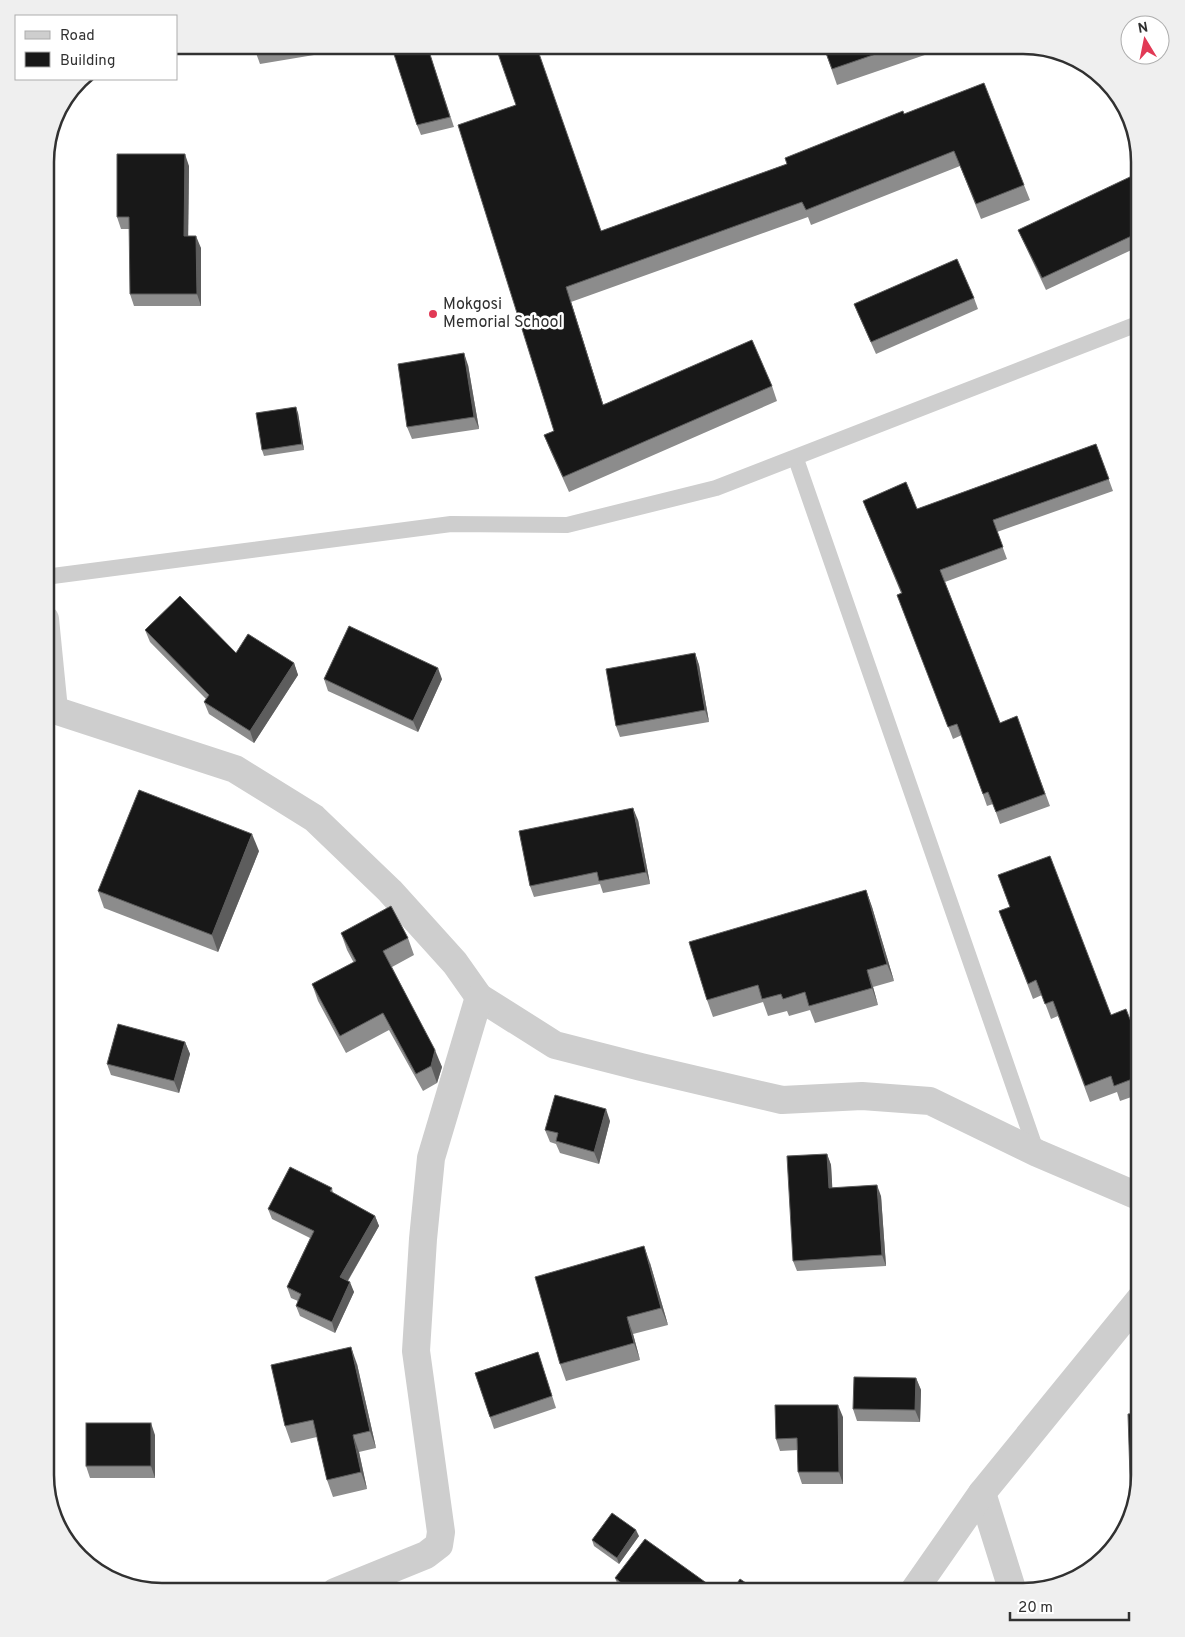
<svg xmlns="http://www.w3.org/2000/svg" width="1185" height="1637" font-family="Overpass,sans-serif">
<rect width="100%" height="100%" fill="#fff"/>
<g fill="none" stroke-linecap="round" stroke-linejoin="round">
<g stroke="#cecece" stroke-width="16">
<polyline points="796,459 1037,1153"/>
<polyline points="45,577 451,524 567,525 716,488 1140,323"/>
</g>
<g stroke="#cecece" stroke-width="28">
<polyline points="45,619 54,710"/>
<polyline points="45,712 54,710 235,769 314,818 390,891 455,963 479,997 555,1045 641,1067 782,1100 862,1096 930,1101 1037,1153 1140,1197"/>
<polyline points="982,1493 1013,1592"/>
<polyline points="335,1592 426,1555 439,1545 441,1532 416,1351 423,1239 431,1158 479,997"/>
<polyline points="913,1592 982,1493 1140,1299"/>
</g>
</g>
<g fill="#8c8c8c">
<polygon points="255,45 312,45 314,55 260,64 256,53"/>
<polygon points="427,45 454,127 421,135 417,125"/>
<polygon points="823,45 954,45 837,85"/>
<polygon points="516,105 601,231 787,164 904,114 1024,185 1030,200 981,219 960,166 811,225 808,217 571,302 603,404 772,386 777,401 569,492 550,450 544,435 554,431"/>
<polygon points="189,166 188,236 201,248 201,306 134,306 130,294 130,229 121,229 117,217"/>
<polygon points="1140,192 1140,246 1046,290 1023,241 1018,230"/>
<polygon points="974,298 978,309 876,354 859,316 854,304"/>
<polygon points="468,365 479,429 412,439 407,427"/>
<polygon points="298,413 304,450 264,456 262,450"/>
<polygon points="1096,444 1113,491 997,532 1007,559 945,582 1000,723 1017,716 1050,806 1000,824 993,804 987,806 962,735 953,739 897,595 901,593 863,501 917,509"/>
<polygon points="145,630 236,653 294,663 298,675 254,743 209,714 204,702 206,699 150,642"/>
<polygon points="695,653 699,665 709,722 620,737 616,726"/>
<polygon points="324,679 442,679 418,732 328,691"/>
<polygon points="638,820 650,884 603,893 600,884 534,897 530,886"/>
<polygon points="259,851 218,952 104,908 98,891"/>
<polygon points="998,875 1111,1015 1140,1045 1140,1094 1120,1101 1117,1092 1090,1102 1058,1016 1051,1019 1042,995 1033,999 999,911 1010,907"/>
<polygon points="866,890 872,907 894,981 873,987 878,1005 815,1023 810,1010 789,1016 787,1011 768,1016 763,1002 713,1017 707,1000"/>
<polygon points="341,933 408,938 414,955 392,967 442,1067 437,1083 423,1091 389,1030 346,1053 318,1001 312,984 354,963 347,950"/>
<polygon points="185,1042 190,1054 179,1093 111,1075 107,1064"/>
<polygon points="610,1121 599,1164 560,1153 556,1144 550,1142 545,1130"/>
<polygon points="827,1154 831,1165 832,1188 881,1196 886,1266 797,1271 793,1261"/>
<polygon points="332,1188 333,1193 375,1216 379,1226 348,1281 354,1292 335,1333 300,1316 296,1306 298,1301 291,1298 287,1287 310,1238 272,1219 268,1209"/>
<polygon points="650,1263 668,1325 633,1334 640,1360 566,1381 560,1364"/>
<polygon points="538,1352 556,1408 494,1429 475,1373"/>
<polygon points="357,1364 376,1448 359,1452 367,1489 333,1497 327,1480 317,1437 291,1443 285,1426"/>
<polygon points="916,1378 921,1390 920,1422 857,1421 853,1409"/>
<polygon points="843,1417 843,1484 802,1484 798,1472 798,1450 780,1451 776,1439"/>
<polygon points="155,1435 155,1478 90,1478 86,1466"/>
<polygon points="639,1536 619,1564 594,1546 592,1540"/>
<polygon points="615,1578 719,1592 622,1592 620,1590"/>
</g>
<g fill="#5d5d5d">
<polygon points="310,45 312,45 314,55"/>
<polygon points="185,154 189,166 188,248 184,236"/>
<polygon points="196,236 201,248 201,306 197,294"/>
<polygon points="566,287 571,302 608,420 603,405"/>
<polygon points="464,353 468,365 479,429 474,417"/>
<polygon points="296,407 298,413 304,450 302,444"/>
<polygon points="695,653 699,665 709,722 705,710"/>
<polygon points="294,663 298,675 254,743 250,731"/>
<polygon points="438,668 442,679 418,732 413,721"/>
<polygon points="633,808 638,820 650,884 646,872"/>
<polygon points="252,834 259,851 218,952 212,935"/>
<polygon points="866,890 872,907 894,981 887,964"/>
<polygon points="867,970 873,987 878,1005 872,988"/>
<polygon points="185,1042 190,1054 179,1093 174,1081"/>
<polygon points="435,1050 442,1067 437,1083 431,1066"/>
<polygon points="606,1109 610,1121 599,1164 594,1152"/>
<polygon points="827,1154 831,1165 833,1198 829,1188"/>
<polygon points="877,1185 881,1196 886,1266 882,1255"/>
<polygon points="375,1216 379,1226 344,1287 340,1277"/>
<polygon points="644,1246 650,1263 668,1325 661,1308"/>
<polygon points="350,1282 354,1292 335,1333 332,1322"/>
<polygon points="627,1317 633,1334 640,1360 634,1343"/>
<polygon points="351,1347 357,1364 376,1448 370,1431"/>
<polygon points="916,1378 921,1390 920,1422 915,1410"/>
<polygon points="838,1405 843,1417 843,1484 839,1472"/>
<polygon points="151,1423 155,1435 155,1478 151,1466"/>
<polygon points="353,1435 359,1452 367,1489 361,1472"/>
<polygon points="636,1530 639,1536 619,1564 617,1558"/>
</g>
<g fill="#181818" stroke="#5d5d5d">
<polygon points="255,45 303,45 256,53"/>
<polygon points="391,45 427,45 450,117 417,125"/>
<polygon points="495,45 536,45 601,231 787,164 785,158 903,111 904,114 984,83 1024,185 976,204 954,151 806,210 802,202 566,287 603,405 752,340 772,386 563,477 544,435 554,431 458,125 516,105"/>
<polygon points="823,45 902,45 832,69"/>
<polygon points="117,154 185,154 184,236 196,236 197,294 130,294 129,217 117,217"/>
<polygon points="1132,176 1140,192 1140,232 1042,278 1018,230"/>
<polygon points="957,259 974,298 871,342 854,304"/>
<polygon points="464,353 474,417 407,427 398,364"/>
<polygon points="296,407 302,444 262,450 256,413"/>
<polygon points="1096,444 1109,479 993,520 1003,547 940,570 1000,723 1017,716 1045,794 996,812 988,792 983,794 957,724 948,727 897,595 902,593 863,501 906,482 917,509"/>
<polygon points="180,596 236,653 248,634 294,663 250,731 204,702 209,695 145,630"/>
<polygon points="349,626 438,668 413,721 324,679"/>
<polygon points="695,653 705,710 616,726 606,669"/>
<polygon points="139,790 252,834 212,935 98,891"/>
<polygon points="633,808 646,872 599,881 597,872 530,886 519,831"/>
<polygon points="1050,856 1111,1015 1126,1009 1140,1045 1140,1060 1137,1061 1140,1067 1140,1076 1114,1086 1111,1076 1085,1086 1053,1001 1045,1004 1036,980 1028,984 999,911 1010,907 998,875"/>
<polygon points="866,890 887,964 867,970 872,988 809,1006 805,992 783,999 781,994 762,999 758,985 707,1000 689,942"/>
<polygon points="391,906 408,938 383,951 435,1050 431,1066 416,1074 383,1013 340,1036 312,984 356,961 341,933"/>
<polygon points="118,1024 185,1042 174,1081 107,1064"/>
<polygon points="555,1095 606,1109 594,1152 556,1141 558,1133 545,1130"/>
<polygon points="827,1154 829,1188 877,1185 882,1255 793,1261 787,1156"/>
<polygon points="290,1167 332,1188 330,1191 375,1216 340,1277 350,1282 332,1322 296,1306 301,1294 287,1287 314,1231 268,1209"/>
<polygon points="644,1246 661,1308 627,1317 634,1343 560,1364 535,1277"/>
<polygon points="351,1347 370,1431 353,1435 361,1472 327,1480 313,1420 285,1426 271,1365"/>
<polygon points="538,1352 552,1396 490,1417 475,1373"/>
<polygon points="854,1377 916,1378 915,1410 853,1409"/>
<polygon points="775,1405 838,1405 839,1472 798,1472 797,1438 776,1439"/>
<polygon points="1140,1413 1140,1476 1131,1508 1128,1414"/>
<rect x="86" y="1423" width="65" height="43"/>
<polygon points="612,1513 636,1530 617,1558 592,1540"/>
<polygon points="645,1539 719,1592 633,1592 615,1578"/>
<polygon points="740,1579 759,1592 731,1592"/>
</g>
<circle fill="#e13955" stroke="#fff" stroke-width="2" cx="433" cy="314" r="5"/>
<g text-anchor="middle" dominant-baseline="central" stroke-width="5" stroke-linejoin="round" paint-order="stroke">
<g font-size="16" fill="#313131" stroke="#fff" text-anchor="start">
<text x="443" y="305">Mokgosi<tspan x="443" dy="18">Memorial School</tspan></text>
</g>
</g>
<path d="M0 0H1185V1637H0ZM162 54H1023A108 108 0 0 1 1131 162V1475A108 108 0 0 1 1023 1583H162A108 108 0 0 1 54 1475V162A108 108 0 0 1 162 54Z" fill="#efefef" fill-rule="evenodd"/>
<path fill="none" stroke="#313131" stroke-width="2.5" d="M162 54H1023A108 108 0 0 1 1131 162V1475A108 108 0 0 1 1023 1583H162A108 108 0 0 1 54 1475V162A108 108 0 0 1 162 54Z"/>
<rect x="15" y="15" width="162" height="65" fill="#ffffff" stroke="#adadad"/>
<rect x="25" y="31" width="25" height="8" fill="#cecece" stroke="#adadad"/>
<text x="60" y="40" font-size="15" fill="#313131">Road</text>
<rect x="25" y="52" width="25" height="15" fill="#181818" stroke="#adadad"/>
<text x="60" y="65" font-size="15" fill="#313131">Building</text>
<g transform="translate(1145 40) rotate(350)"><circle r="24" fill="#ffffff" stroke="#adadad"/>
<path d="M0-4L9 19L0 12L-9 19Z" fill="#e13955"/>
<text y="-8" font-size="14" font-weight="bold" text-anchor="middle" fill="#313131">N</text>
</g>
<path d="M1010 1612v8h119v-8" fill="none" stroke="#313131" stroke-width="2.5"/>
<text x="1018" y="1612" font-size="15" fill="#313131" stroke="#ffffff" stroke-width="4" paint-order="stroke">20 m</text>
</svg>
